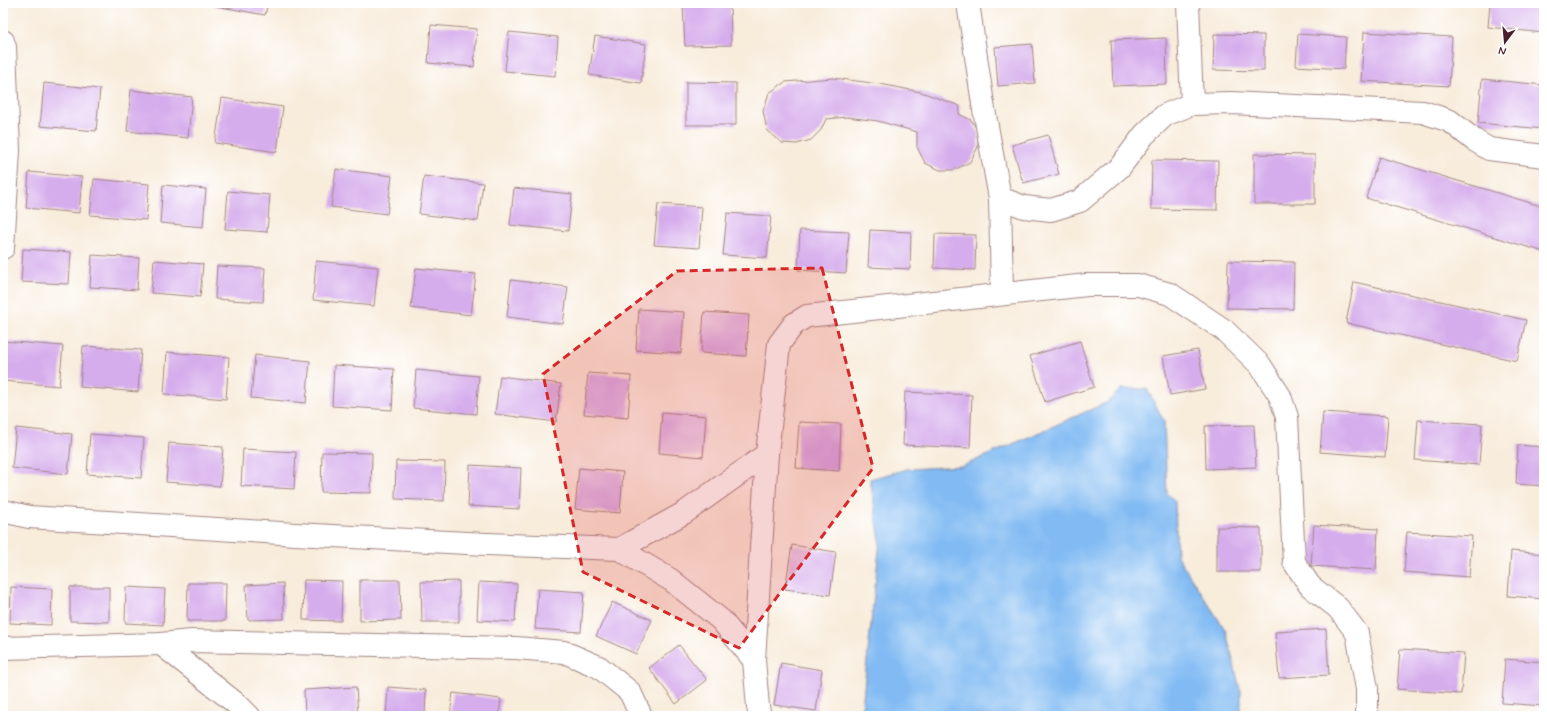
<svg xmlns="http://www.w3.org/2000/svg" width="1547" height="719" font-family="Mynerve,sans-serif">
<rect width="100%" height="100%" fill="#fff"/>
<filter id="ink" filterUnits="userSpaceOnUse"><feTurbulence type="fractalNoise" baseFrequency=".025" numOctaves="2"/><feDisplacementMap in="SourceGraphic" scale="8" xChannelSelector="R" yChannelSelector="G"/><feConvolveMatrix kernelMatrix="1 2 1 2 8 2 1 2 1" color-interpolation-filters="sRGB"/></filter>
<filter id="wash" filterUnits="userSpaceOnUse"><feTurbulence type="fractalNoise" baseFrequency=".012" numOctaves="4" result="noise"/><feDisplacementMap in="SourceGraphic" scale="16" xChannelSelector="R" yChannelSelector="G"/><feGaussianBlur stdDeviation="0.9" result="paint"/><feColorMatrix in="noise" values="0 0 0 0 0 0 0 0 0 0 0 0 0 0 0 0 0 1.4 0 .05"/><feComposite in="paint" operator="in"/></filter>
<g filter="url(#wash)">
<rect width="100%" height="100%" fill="#f8ecdb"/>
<polygon fill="#82bbf3" stroke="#666d8f" points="1121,389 1147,389 1164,421 1167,493 1175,501 1177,556 1226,631 1241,693 1241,716 861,716 880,540 870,479 907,469 963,466 1108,402"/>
<g id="blocks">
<g fill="#d6adec">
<polygon points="216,3 268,3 265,15 215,6"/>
<polygon points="730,3 731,45 685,46 683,6"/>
<polygon points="1490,3 1544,3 1544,33 1488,27"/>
<polygon points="431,25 477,29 474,67 428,63"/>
<polygon points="509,32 558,37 555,76 505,71"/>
<polygon points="1364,32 1452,37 1449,86 1361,81"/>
<polygon points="1214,34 1264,35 1264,71 1213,70"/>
<polygon points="1298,34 1346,37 1344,69 1296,66"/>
<polygon points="595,36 646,44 641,83 589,75"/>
<polygon points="1166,38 1167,84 1113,86 1111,40"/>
<polygon points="1032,44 1035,83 998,86 995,47"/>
<polygon points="833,78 880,84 921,92 960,106 959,114 971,120 978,131 978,147 970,162 954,170 940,170 925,163 917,147 917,132 878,121 847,117 826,119 821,130 811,140 797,144 782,143 767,130 763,111 769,93 785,82"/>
<polygon points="1482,79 1544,85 1544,129 1478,123"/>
<polygon points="686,82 736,83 736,125 686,125"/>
<polygon points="44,83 100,89 96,131 40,126"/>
<polygon points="131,90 192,97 188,138 127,131"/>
<polygon points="222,98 283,107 277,152 215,143"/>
<polygon points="1048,135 1059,174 1023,183 1012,145"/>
<polygon points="1254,154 1315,155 1315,204 1254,204"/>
<polygon points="1379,157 1544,207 1544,252 1366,198"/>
<polygon points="1152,160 1218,161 1217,210 1151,209"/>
<polygon points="336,169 392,176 387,214 331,207"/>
<polygon points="29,172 82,177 79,213 26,208"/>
<polygon points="424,176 483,183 478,221 419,214"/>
<polygon points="94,179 149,184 146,220 90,215"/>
<polygon points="163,185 206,189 203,227 160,223"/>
<polygon points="514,188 572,194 568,231 510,225"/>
<polygon points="228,191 270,195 267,232 225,229"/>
<polygon points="658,204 702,207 699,248 654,245"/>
<polygon points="727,213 771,216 767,258 723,255"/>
<polygon points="800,230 849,232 846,273 798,270"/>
<polygon points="870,230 911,232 910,269 868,267"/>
<polygon points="935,234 976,235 975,270 934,268"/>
<polygon points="23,249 71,252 69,284 21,282"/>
<polygon points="92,255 139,258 137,290 90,287"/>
<polygon points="154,260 203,264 200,297 151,293"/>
<polygon points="316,261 378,267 374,306 313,300"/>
<polygon points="1228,261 1294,262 1293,309 1227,308"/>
<polygon points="217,266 265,268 263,302 215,299"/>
<polygon points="416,268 476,274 471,315 411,308"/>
<polygon points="511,280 568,287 563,324 507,317"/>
<polygon points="1354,282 1526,320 1517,361 1346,323"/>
<polygon points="639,309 684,312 681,353 636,350"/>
<polygon points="704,312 749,315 746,356 701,353"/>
<polygon points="3,341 63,346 59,386 3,381"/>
<polygon points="1080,341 1094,387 1045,402 1030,356"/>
<polygon points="83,346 141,350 138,392 80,387"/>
<polygon points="1198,350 1205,389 1170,395 1163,356"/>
<polygon points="167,352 229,357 226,399 164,394"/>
<polygon points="255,355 310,361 306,403 251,398"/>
<polygon points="334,365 394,369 392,410 332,406"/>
<polygon points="416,370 479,376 476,414 413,408"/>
<polygon points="588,373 631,376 628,418 584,414"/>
<polygon points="500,376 561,384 556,422 495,414"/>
<polygon points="905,392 972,395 970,448 903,445"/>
<polygon points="662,412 706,416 703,457 659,453"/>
<polygon points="1323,412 1388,416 1385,457 1320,452"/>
<polygon points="1418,420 1482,424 1479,465 1415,460"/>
<polygon points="799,422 841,424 839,471 796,468"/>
<polygon points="1254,425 1256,467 1206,469 1205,426"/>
<polygon points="16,428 72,434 68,474 12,468"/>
<polygon points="90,434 144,438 141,478 87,474"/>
<polygon points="169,443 223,447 220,486 166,482"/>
<polygon points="1518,445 1544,447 1544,486 1516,484"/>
<polygon points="243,449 296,452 294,489 241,486"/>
<polygon points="322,452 372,453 371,493 321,492"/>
<polygon points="396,461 445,462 444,501 395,499"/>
<polygon points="470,465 521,468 519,509 468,506"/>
<polygon points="579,468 623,472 620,513 575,509"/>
<polygon points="1314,525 1378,529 1376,570 1311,566"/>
<polygon points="1217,527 1261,528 1261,572 1217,572"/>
<polygon points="1407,532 1472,536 1469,577 1404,572"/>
<polygon points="792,545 836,552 830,595 785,589"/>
<polygon points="1511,551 1544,554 1544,599 1508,596"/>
<polygon points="304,580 342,581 341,621 303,620"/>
<polygon points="360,580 400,580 401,620 360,621"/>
<polygon points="459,581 459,622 422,622 421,582"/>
<polygon points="479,582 517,584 515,622 477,620"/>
<polygon points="188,583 226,583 225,621 187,621"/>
<polygon points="283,583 284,619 248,620 246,585"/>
<polygon points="11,587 52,589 51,625 10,623"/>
<polygon points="70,587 109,587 109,622 70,621"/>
<polygon points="126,587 165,589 163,625 125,623"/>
<polygon points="538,589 584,592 581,632 535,629"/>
<polygon points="612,602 652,620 636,654 596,636"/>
<polygon points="1326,629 1329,675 1279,678 1275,632"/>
<polygon points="679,645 707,680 676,704 649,668"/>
<polygon points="1400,649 1464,653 1461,694 1397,689"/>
<polygon points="1505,659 1544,662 1544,706 1502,703"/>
<polygon points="781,663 822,670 816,711 774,705"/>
<polygon points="356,687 358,716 305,716 304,690"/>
<polygon points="388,687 426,690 425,716 386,716"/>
<polygon points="453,693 501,699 499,716 450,716"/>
<polygon points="3,714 15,715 15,716 3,716"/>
</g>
</g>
</g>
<g filter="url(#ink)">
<use href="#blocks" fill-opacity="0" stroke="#a18683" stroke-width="1"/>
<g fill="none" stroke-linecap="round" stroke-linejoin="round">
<defs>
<g id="minor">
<polyline points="968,3 983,104 1000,198 1002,293"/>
<polyline points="1188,3 1192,104"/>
<polyline points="3,41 5,47 9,151 3,248"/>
<polyline points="1000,198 1024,207 1051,210 1080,201 1120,167 1144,135 1165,115 1192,104 1231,103 1423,112 1450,121 1474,140 1489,149 1544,156"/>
<polyline points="3,511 29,517 295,534 486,544 619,549 671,580 721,620 754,660"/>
<polyline points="619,549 684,513 767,454"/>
<polyline points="161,644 238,705 249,716"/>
<polyline points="3,648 161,644 191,641 516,648 564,652 599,667 630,692 641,716"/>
<polyline points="760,716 758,707 754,660 767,454 779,344 794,324 807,316 1087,285 1138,285 1170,294 1224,330 1260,365 1280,396 1287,417 1294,562 1310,586 1338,608 1357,633 1367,689 1367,716"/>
</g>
</defs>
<use href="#minor" stroke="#a18683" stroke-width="24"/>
<use href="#minor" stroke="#fff" stroke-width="22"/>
</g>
</g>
<path fill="#d62828" fill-opacity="0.2" stroke="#d62828" stroke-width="3" stroke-dasharray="8 5" stroke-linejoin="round" d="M822,268L873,468L739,648L583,572L543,374L677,271Z"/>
<rect width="1547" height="719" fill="none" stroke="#fff" stroke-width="16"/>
<g transform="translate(1505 42) rotate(196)" stroke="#ffffff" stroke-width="3" paint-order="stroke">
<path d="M0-3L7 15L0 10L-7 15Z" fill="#4a1f2b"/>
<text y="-6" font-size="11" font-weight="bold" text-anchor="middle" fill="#4a1f2b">N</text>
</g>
</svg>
